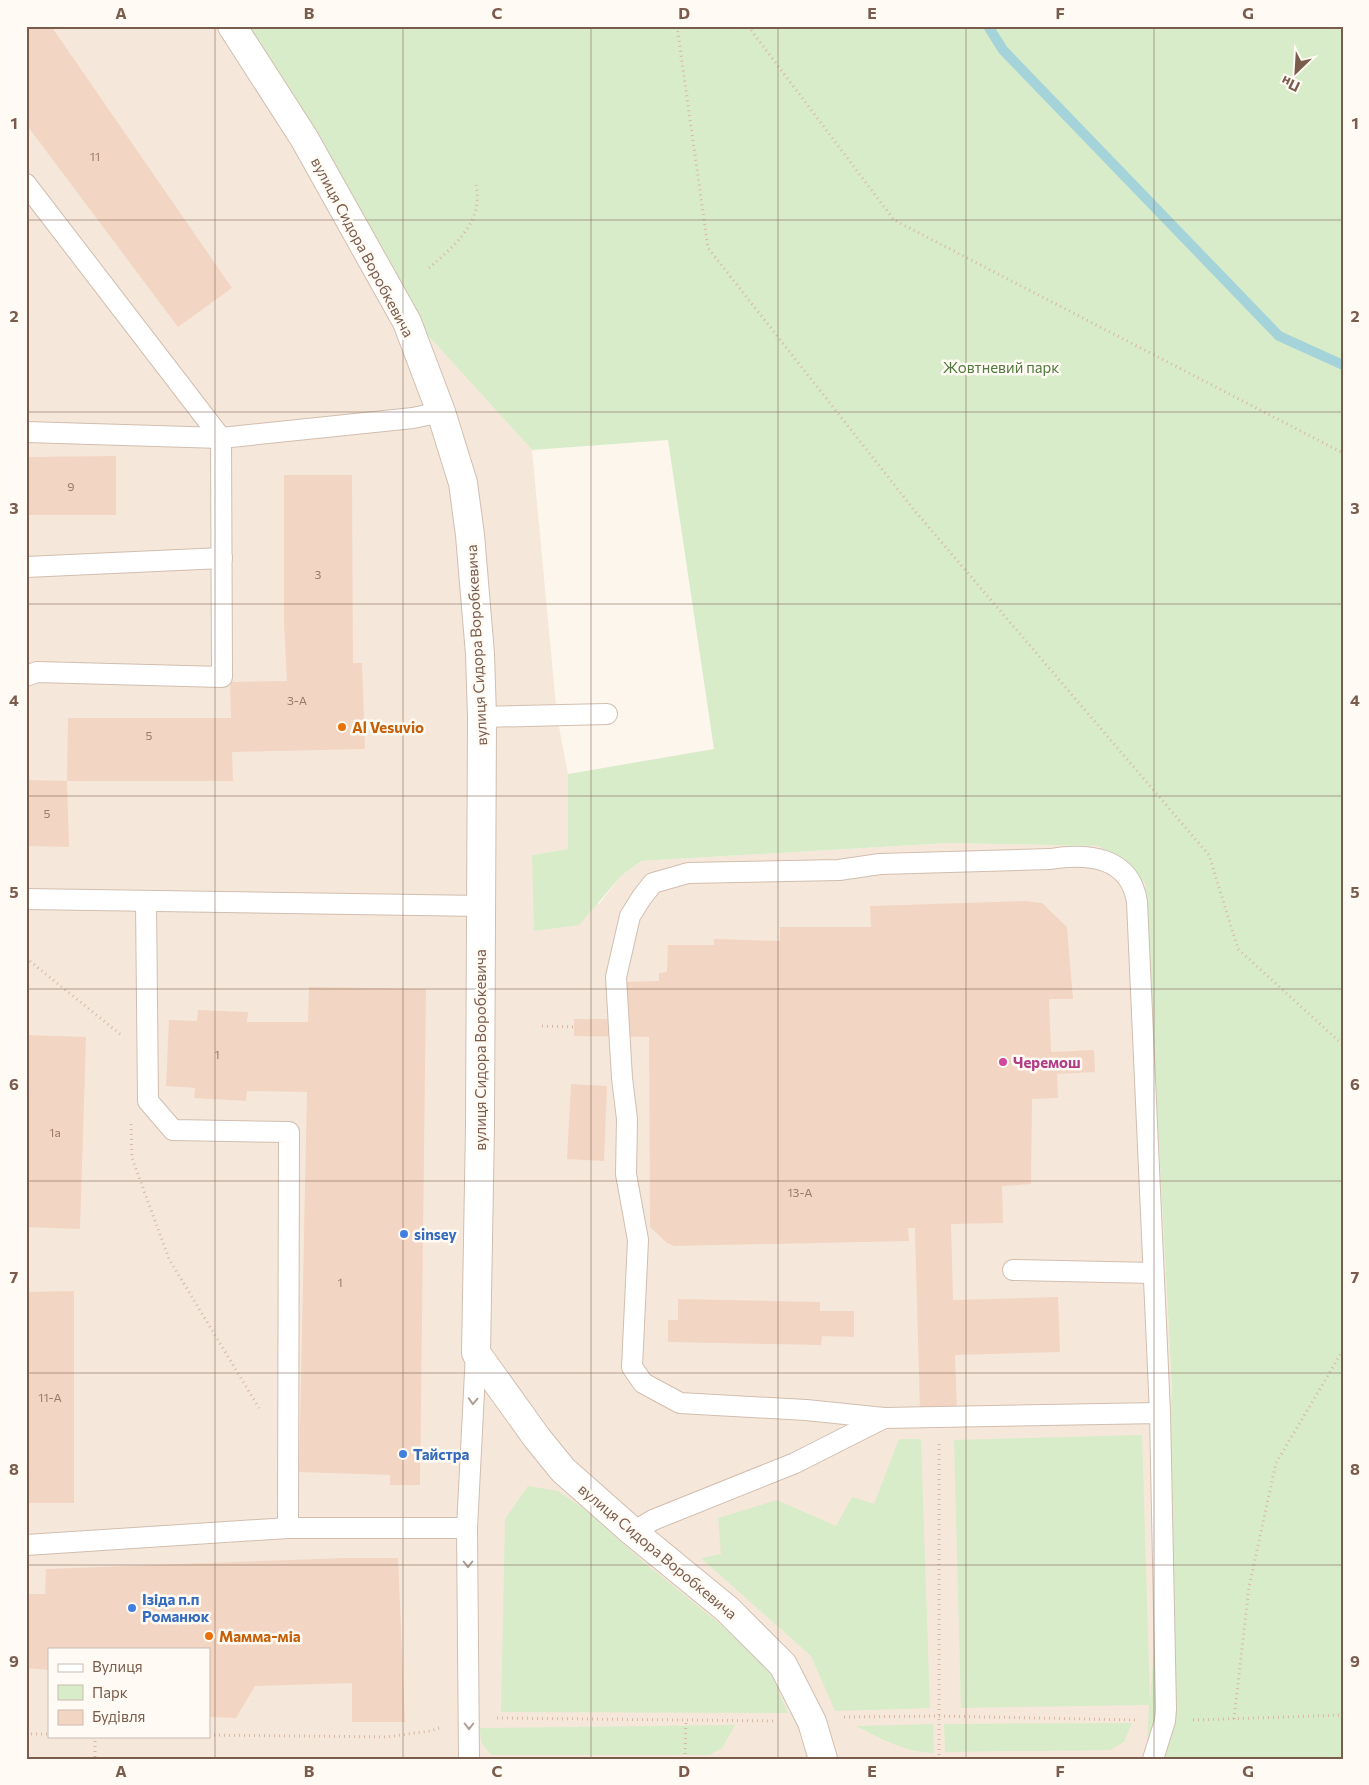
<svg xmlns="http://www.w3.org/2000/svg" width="1369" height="1785" font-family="Commissioner,sans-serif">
<rect width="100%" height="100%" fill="#fdf6ec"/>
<path fill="#f5e8da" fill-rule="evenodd" d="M26,26H238L413,319L532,450L557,716L568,774V849L532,855L599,904L621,876L641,861L948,843L1099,846L1145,883L1172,1389L1146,1759H26ZM49,1649H209V1736H49Z"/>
<g fill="#d8ecc9">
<polygon points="238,26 1343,26 1343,1759 1146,1759 1149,1705 961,1708 954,1440 1142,1435 1150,1701 1172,1389 1145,883 1099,846 948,843 641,861 621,876 579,925 534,931 532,855 568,849 568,774 714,749 668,440 532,450 413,319"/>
<polygon points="899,1439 921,1439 930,1708 835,1711 811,1656 701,1558 721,1554 718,1518 777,1500 836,1526 852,1497 874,1504"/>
<polygon points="528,1486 558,1491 583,1508 646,1564 720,1624 768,1667 788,1713 501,1712 505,1519"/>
<polygon points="1132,1723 1124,1742 1110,1750 945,1752 944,1724"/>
<path d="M933,1724L934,1753C905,1752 881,1739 856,1726Z"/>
<polygon points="735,1725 722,1748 710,1755 491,1755 481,1742 480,1728"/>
</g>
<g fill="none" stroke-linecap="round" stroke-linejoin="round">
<polyline stroke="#a5d3da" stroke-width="10" points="988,26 1003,50 1279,336 1343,365"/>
</g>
<g fill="#f3d5c3">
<polygon points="26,26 51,26 232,288 178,327 26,124"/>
<polygon points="116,456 116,515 26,515 26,457"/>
<polygon points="284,475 352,475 353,663 362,663 365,749 232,752 233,781 67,781 68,718 231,718 230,682 287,681 284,624"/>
<polygon points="26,780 67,781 69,847 26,846"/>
<polygon points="1026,901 1042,903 1067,927 1073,999 1049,999 1051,1052 1094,1050 1095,1072 1057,1074 1058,1098 1032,1099 1031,1184 1002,1186 1003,1223 951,1224 953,1300 1058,1297 1060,1352 955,1355 957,1411 920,1412 915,1228 908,1228 909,1241 674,1246 667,1243 650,1227 649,1037 574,1036 574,1019 624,1019 624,982 659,981 659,973 667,972 668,945 714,945 714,939 780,941 780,927 871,927 870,906"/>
<polygon points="309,987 426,989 420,1485 390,1485 390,1475 299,1472 307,1092 247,1091 246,1101 194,1098 195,1088 166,1086 169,1020 197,1021 198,1010 248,1012 247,1022 308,1022"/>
<polygon points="26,1035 86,1037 80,1229 26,1227"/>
<polygon points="571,1084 607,1086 604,1161 567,1159"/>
<polygon points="74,1291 74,1503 26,1503 26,1292"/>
<polygon points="678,1299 820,1302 820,1311 854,1311 854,1337 822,1336 821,1345 668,1342 668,1320 678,1320"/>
<polygon points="345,1558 398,1558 405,1722 352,1722 352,1683 255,1686 236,1718 209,1717 209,1649 49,1649 49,1670 26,1668 26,1594 45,1594 46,1569"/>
</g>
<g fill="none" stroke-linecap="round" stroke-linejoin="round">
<defs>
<g id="service">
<polyline points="26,184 221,438 222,677 37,672 26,676"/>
<polyline points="26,432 221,438 413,418 441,412"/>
<polyline points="26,567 222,558"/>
<polyline points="482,717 607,714"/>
<polyline points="26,899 481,906"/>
<polyline points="146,901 148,1101 173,1130 289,1132 288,1528"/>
<polyline points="1013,1270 1153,1273"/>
<path d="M884,1418L806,1410L680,1403L643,1383L632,1367L638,1240L626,1174L627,1119L622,1078L616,977L630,916L642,897L653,883L688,873L839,870L880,864L1050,859C1087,853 1130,856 1137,902L1160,1413"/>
<polyline points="633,1532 653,1520 795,1463 884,1418 1160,1413 1166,1709 1165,1721 1153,1759"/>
<polyline points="26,1545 288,1528 467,1528"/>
<polyline points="469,1759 467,1528 476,1353"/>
</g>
<polyline id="tertiary" points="232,26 304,138 407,322 441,412 463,483 470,535 480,654 482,717 480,1126 476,1353 537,1438 563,1470 633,1532 727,1609 783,1665 812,1722 823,1759"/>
</defs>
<use href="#service" stroke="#d1beb0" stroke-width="22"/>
<use href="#tertiary" stroke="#d1beb0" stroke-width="30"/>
<g stroke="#d9b8a5" stroke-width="3" stroke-dasharray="1 4" stroke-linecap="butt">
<polyline points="677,26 708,248 914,510 1209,855 1238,949 1343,1045"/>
<polyline points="748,26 894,220 1343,453"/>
<path d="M429,268C454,246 484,222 476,185"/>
<polyline points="26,958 120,1034"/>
<polyline points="542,1026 574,1027"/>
<polyline points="131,1124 132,1158 169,1259 259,1408"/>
<polyline points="939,1444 939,1759"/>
<polyline points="844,1717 938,1716 1137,1720"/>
<polyline points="497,1718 775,1721"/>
<polyline points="1234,1719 1249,1587 1276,1463 1343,1350"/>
<polyline points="1193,1720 1343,1715"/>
<polyline points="26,1734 49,1734"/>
<polyline points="209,1735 386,1737 430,1731 442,1727"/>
<polyline points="95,1736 95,1759"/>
<polyline points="685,1759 686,1720"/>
</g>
<use href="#service" stroke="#fff" stroke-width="20"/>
<use href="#tertiary" stroke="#fff" stroke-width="28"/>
</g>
<defs><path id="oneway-chevron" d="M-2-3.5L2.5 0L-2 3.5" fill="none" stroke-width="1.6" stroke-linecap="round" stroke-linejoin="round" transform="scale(1.25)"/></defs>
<g stroke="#af9d94">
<use href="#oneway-chevron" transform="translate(473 1401) rotate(93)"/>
<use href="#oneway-chevron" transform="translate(468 1564) rotate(90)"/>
<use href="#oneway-chevron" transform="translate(469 1726) rotate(90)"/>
</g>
<path fill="none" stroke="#7a5c4d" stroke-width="1" stroke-opacity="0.55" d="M215,26V1759M403,26V1759M591,26V1759M778,26V1759M966,26V1759M1154,26V1759M26,220H1343M26,412H1343M26,604H1343M26,796H1343M26,989H1343M26,1181H1343M26,1373H1343M26,1565H1343"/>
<g fill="#e8710a" stroke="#fffaf3" stroke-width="2">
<circle cx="342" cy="727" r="5"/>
<circle cx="209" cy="1636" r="5"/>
</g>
<circle fill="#d1479c" stroke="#fffaf3" stroke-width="2" cx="1003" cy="1062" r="5"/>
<g fill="#3f7fe0" stroke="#fffaf3" stroke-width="2">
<circle cx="404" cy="1234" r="5"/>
<circle cx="403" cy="1454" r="5"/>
<circle cx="132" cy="1608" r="5"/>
</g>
<g text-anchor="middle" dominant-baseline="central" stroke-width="5" stroke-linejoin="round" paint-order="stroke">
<g font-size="12" fill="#987a6a">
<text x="95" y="156">11</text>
<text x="71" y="486">9</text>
<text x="318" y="574">3</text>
<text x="297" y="700">3-А</text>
<text x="149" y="735">5</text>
<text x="47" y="813">5</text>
<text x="217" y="1054">1</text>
<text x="55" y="1132">1а</text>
<text x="800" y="1192">13-А</text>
<text x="340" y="1282">1</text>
<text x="50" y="1397">11-А</text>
</g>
<g font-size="15" fill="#7a5c4d" stroke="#fffaf3">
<text transform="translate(363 247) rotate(62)">вулиця Сидора Воробкевича</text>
<text transform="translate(476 645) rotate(-93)">вулиця Сидора Воробкевича</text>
<text transform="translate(480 1050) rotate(-90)">вулиця Сидора Воробкевича</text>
<text transform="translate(658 1551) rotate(40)">вулиця Сидора Воробкевича</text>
</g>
<g font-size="15" fill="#537a41" stroke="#fffaf3">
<text x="1001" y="367">Жовтневий парк</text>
</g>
<g font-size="15" font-weight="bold" fill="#c56008" stroke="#fffaf3" text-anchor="start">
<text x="352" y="727">Al Vesuvio</text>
<text x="219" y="1636">Мамма-міа</text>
</g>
<g font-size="15" font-weight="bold" fill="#b23c85" stroke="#fffaf3" text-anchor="start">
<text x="1013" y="1062">Черемош</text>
</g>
<g font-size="15" font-weight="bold" fill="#366cbe" stroke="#fffaf3" text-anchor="start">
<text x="414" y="1234">sinsey</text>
<text x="413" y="1454">Тайстра</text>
<text x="142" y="1599">Ізіда п.п<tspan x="142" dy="17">Романюк</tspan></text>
</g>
</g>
<rect width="1369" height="1785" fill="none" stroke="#fffaf3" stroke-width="55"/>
<rect x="48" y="1648" width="162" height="90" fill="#fffaf3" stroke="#cabbb1"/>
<rect x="58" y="1664" width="25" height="8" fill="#ffffff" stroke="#cabbb1"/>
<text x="92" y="1672" font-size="15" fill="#7a5c4d">Вулиця</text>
<rect x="58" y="1685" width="25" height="15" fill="#d8ecc9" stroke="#cabbb1"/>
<text x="92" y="1698" font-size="15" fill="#7a5c4d">Парк</text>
<rect x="58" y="1710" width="25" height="15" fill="#f3d5c3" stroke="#cabbb1"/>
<text x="92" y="1722" font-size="15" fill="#7a5c4d">Будівля</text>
<g transform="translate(1296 72) rotate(205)" stroke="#fffaf3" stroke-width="4" paint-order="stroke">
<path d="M0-4L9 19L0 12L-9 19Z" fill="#7a5c4d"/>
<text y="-8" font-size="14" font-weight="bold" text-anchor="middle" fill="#7a5c4d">Пн</text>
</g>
<rect x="28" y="28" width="1314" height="1730" fill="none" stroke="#7a5c4d" stroke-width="2"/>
<g font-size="16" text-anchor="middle" font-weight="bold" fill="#7a5c4d">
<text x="121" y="19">A</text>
<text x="309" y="19">B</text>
<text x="497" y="19">C</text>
<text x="684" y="19">D</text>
<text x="872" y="19">E</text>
<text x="1060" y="19">F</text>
<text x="1248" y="19">G</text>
<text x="14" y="129">1</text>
<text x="1355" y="129">1</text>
<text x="14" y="322">2</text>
<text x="1355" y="322">2</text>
<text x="14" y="514">3</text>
<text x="1355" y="514">3</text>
<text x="14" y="706">4</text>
<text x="1355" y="706">4</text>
<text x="14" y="898">5</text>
<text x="1355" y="898">5</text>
<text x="14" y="1090">6</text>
<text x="1355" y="1090">6</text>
<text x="14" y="1283">7</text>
<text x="1355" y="1283">7</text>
<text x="14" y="1475">8</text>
<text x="1355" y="1475">8</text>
<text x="14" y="1667">9</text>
<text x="1355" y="1667">9</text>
<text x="121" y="1777">A</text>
<text x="309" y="1777">B</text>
<text x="497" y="1777">C</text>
<text x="684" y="1777">D</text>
<text x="872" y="1777">E</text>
<text x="1060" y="1777">F</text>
<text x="1248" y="1777">G</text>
</g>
</svg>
